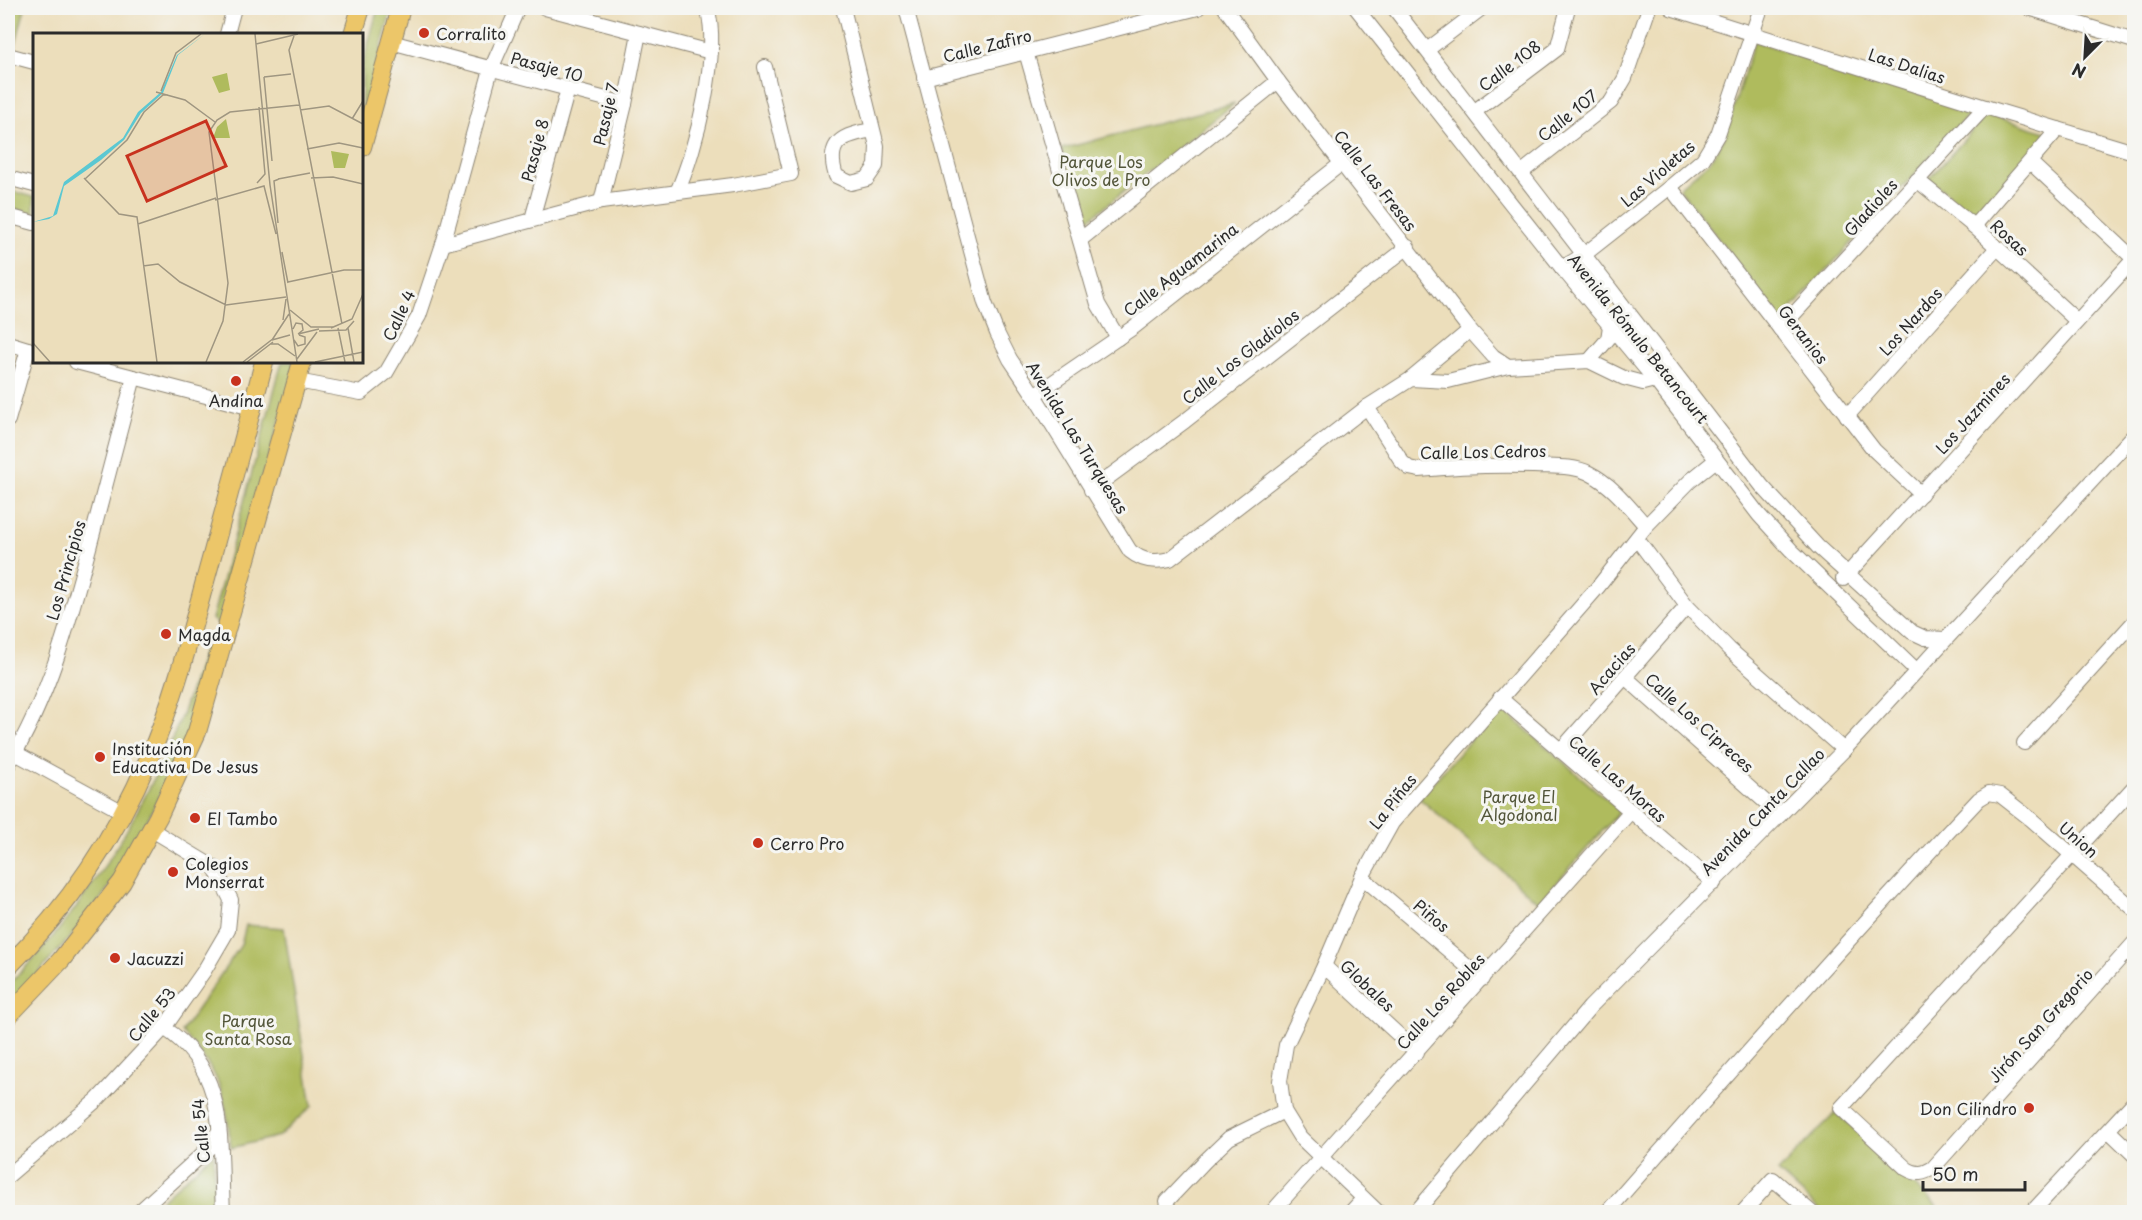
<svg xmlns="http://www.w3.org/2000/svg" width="2142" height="1220" font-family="'Playpen Sans',sans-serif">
<rect width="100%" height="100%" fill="#f6f6f2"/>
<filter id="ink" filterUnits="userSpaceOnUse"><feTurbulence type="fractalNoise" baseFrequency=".0167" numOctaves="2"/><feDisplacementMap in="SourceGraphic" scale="12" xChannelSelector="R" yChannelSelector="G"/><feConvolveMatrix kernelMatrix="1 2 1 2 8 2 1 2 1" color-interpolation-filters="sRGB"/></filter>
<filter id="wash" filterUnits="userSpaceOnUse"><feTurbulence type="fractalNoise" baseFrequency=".008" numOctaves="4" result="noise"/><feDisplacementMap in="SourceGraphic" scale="24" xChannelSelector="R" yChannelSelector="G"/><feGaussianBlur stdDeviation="1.35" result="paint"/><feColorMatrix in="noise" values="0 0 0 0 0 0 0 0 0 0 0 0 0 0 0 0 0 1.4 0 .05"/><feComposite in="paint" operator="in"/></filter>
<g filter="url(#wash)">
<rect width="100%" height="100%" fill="#ecdebb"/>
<g fill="#afbb5d" stroke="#6d7344" stroke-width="1.5">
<polygon points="8,8 25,8 14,50 8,48"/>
<polygon points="378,8 392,8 362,118 362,67"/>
<polygon points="1754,41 1973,110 1781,320 1679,188 1710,161 1725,136"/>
<polygon points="1235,103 1083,224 1062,149"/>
<polygon points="1987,114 2049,133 1975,216 1929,179"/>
<polygon points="8,190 34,197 34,214 8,207"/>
<polygon points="282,362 297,362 219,625 212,619"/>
<path d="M206,642L220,647L194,730L122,868L88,917L8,1007V985C85,910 144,813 183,712C191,689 198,665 206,642Z"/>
<polygon points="1500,707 1620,811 1539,903 1419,798"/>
<path d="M246,925L284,928L312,1106L279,1136L231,1148C225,1091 221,1074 182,1032L241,945Z"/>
<polygon points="1836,1112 1943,1212 1822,1212 1778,1172"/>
<polygon points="214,1153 214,1212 148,1212"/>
</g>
</g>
<g filter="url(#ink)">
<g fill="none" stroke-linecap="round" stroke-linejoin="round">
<defs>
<g id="minor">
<polyline points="545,8 711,52"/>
<path d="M843,8L877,146L876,166L867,179L851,183L836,176C825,141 843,135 873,130"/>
<path d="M906,8L985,303L997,333L1010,359L1034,395L1130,551C1142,561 1154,563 1170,559L1367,407L1411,379L1448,381L1508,366L1589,361L1624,378L1643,383L1655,380L1671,368"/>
<polyline points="1225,8 1278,81 1470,330 1493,356 1508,366"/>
<polyline points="1356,8 1562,268 1655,380 1759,515 1791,550 1917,671"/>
<polyline points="1394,8 1762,486 1818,547 1912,632 1925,638 1945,639"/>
<polyline points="1671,8 1985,107 2134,152"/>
<polyline points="2029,8 2134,41"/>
<polyline points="227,34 234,8"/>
<polyline points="391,42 625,104"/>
<polyline points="1427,50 1482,8"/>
<polyline points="1026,52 1098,304 1118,338"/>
<polyline points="8,55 34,62"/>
<polyline points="924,78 1198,8"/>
<polyline points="1475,111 1557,49 1568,8"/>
<polyline points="2030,162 2134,259"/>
<polyline points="1522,172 1611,102 1625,78 1649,8"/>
<polyline points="8,178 34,185"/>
<polyline points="1917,180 1977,229 2077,321"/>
<polyline points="1670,187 1874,450 1921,494"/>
<path d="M677,192C696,151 721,50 707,8"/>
<polyline points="601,202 625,104 639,33"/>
<polyline points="8,216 34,223"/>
<polyline points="532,219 568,89"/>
<polyline points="1974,226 2058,129"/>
<polyline points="1080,240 1278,81"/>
<polyline points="443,244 601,202 733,185 791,174 765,67"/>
<polyline points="1562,268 1585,254 1670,187 1703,159 1718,134 1761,8"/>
<polyline points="1780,329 1985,107"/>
<polyline points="8,343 34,351"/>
<polyline points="1589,361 1608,339 1610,326"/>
<polyline points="76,362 252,408"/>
<polyline points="1411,379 1470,330"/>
<polyline points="297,381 361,393 386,373 419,316 443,244 491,69 518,8"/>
<polyline points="1034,395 1134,327 1342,163"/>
<path d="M1367,407L1402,462L1409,468L1419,470C1458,466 1496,465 1534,466C1552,467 1573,465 1589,473C1613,485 1629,507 1646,526"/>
<polyline points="1847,416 1997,248"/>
<polyline points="8,420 28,349"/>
<polyline points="1091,490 1185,421 1408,247"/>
<polyline points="1637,539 1687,606 1729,649 1844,750"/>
<polyline points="1843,579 2134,259"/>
<polyline points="1625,677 1780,815"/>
<polyline points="1500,698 1714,883"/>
<polyline points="2024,743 2134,622"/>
<polyline points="8,749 123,812"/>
<polyline points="1560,751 1687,606"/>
<path d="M8,765C49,698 70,619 90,544C105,488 119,432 134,377"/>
<path d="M2134,787L1841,1108L1907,1169C1917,1175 1923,1174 1933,1168L2134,943"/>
<polyline points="1362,877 1482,979"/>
<polyline points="1324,966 1417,1052"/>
<path d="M164,1028C230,1070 219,1144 223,1212"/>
<polyline points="2109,1131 2134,1155"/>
<polyline points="8,1176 98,1099 164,1028 204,971 228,930 231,900 215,868 152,830"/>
<polyline points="1167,1201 1205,1161 1229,1138 1284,1111"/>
<polyline points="139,1212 208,1149 219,1131"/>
<polyline points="1272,1212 1631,811"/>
<polyline points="1351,1212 1363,1199"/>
<polyline points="1378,1212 1300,1137 1284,1111 1280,1081 1286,1045 1324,966 1362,877 1392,823 1598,587 1646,526 1690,481 1716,460"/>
<polyline points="1416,1212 1590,1007 1844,750 2134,435"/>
<path d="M1607,1212C1729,1073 1852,934 1979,799L1989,793L2000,795L2032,820L2134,909"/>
<polyline points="1743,1212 1773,1179 1811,1212"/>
<polyline points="2032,1212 2134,1102"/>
</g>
<g id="major">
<polyline points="353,34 361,8"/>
<polyline points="362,147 401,8"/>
<path d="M8,967C68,907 116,836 149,758C176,695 192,628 210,563C228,496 247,429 264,362"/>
<polyline points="8,1016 61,960 122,882 158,817 197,732 302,362"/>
</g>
</defs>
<use href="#minor" stroke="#8c8473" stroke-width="16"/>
<use href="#major" stroke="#8c8473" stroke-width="20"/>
<use href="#minor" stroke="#fff" stroke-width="14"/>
<use href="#major" stroke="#ecc669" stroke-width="18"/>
</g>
</g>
<g fill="#c8321e" stroke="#f6f6f2" stroke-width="2">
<circle cx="424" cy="33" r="6"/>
<circle cx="236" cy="381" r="6"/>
<circle cx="166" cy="634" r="6"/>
<circle cx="100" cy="757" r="6"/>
<circle cx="195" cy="818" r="6"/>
<circle cx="758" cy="843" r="6"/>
<circle cx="173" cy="872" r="6"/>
<circle cx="115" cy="958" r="6"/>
<circle cx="2029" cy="1108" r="6"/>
</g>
<g text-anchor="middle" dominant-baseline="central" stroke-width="6" stroke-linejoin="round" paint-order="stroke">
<g font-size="16" fill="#2b2b2b" stroke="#f6f6f2" text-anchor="start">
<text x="436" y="33">Corralito</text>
<text x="236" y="400" text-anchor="middle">Andína</text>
<text x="178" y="634">Magda</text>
<text x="112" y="748">Institución<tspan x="112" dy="18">Educativa De Jesus</tspan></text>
<text x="207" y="818">El Tambo</text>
<text x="770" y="843">Cerro Pro</text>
<text x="185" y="863">Colegios<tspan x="185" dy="18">Monserrat</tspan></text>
<text x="127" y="958">Jacuzzi</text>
<text x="2017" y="1108" text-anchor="end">Don Cilindro</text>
</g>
<g font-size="16" fill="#2b2b2b" stroke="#f6f6f2">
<text transform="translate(987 45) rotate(-14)">Calle Zafiro</text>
<text transform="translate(1509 65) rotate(-37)">Calle 108</text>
<text transform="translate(1907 65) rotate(18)">Las Dalias</text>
<text transform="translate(547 66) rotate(15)">Pasaje 10</text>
<text transform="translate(605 114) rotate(-77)">Pasaje 7</text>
<text transform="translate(1567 115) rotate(-39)">Calle 107</text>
<text transform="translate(534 150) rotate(-75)">Pasaje 8</text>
<text transform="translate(1657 173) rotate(-41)">Las Violetas</text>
<text transform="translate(1376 180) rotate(52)">Calle Las Fresas</text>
<text transform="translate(1870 207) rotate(-48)">Gladioles</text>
<text transform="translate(2010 237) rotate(43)">Rosas</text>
<text transform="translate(1180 269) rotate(-38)">Calle Aguamarina</text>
<text transform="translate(398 315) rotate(-65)">Calle 4</text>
<text transform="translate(1910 321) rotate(-48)">Los Nardos</text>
<text transform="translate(1804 334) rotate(52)">Geranios</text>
<text transform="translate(1639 338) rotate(51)">Avenida Rómulo Betancourt</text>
<text transform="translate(1240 356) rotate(-38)">Calle Los Gladiolos</text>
<text transform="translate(1972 413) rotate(-48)">Los Jazmines</text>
<text transform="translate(1078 437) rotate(58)">Avenida Las Turquesas</text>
<text transform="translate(1483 451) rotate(-1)">Calle Los Cedros</text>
<text transform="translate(65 570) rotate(-74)">Los Principios</text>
<text transform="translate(1611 668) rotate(-49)">Acacias</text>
<text transform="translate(1700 722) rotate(42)">Calle Los Cipreces</text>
<text transform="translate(1618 778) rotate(41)">Calle Las Moras</text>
<text transform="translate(1392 801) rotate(-52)">La Piñas</text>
<text transform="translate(1762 811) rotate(-46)">Avenida Canta Callao</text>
<text transform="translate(2079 839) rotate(41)">Union</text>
<text transform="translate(1432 915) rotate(40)">Piños</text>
<text transform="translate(1368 985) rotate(43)">Globales</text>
<text transform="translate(1440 1001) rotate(-48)">Calle Los Robles</text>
<text transform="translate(151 1014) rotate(-51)">Calle 53</text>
<text transform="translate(2040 1025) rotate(-48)">Jirón San Gregorio</text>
<text transform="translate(200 1131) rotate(-96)">Calle 54</text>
</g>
<g font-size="16" fill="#53563a" stroke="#f6f6f2">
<text x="1101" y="161">Parque Los<tspan x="1101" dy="18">Olivos de Pro</tspan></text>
<text x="1519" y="796">Parque El<tspan x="1519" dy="18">Algodonal</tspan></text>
<text x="248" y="1020">Parque<tspan x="248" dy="18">Santa Rosa</tspan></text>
</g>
</g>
<g transform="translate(33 33)">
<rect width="330" height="330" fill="#ecdebb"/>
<path d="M194,40L197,57L186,60L179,44ZM193,86L197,105H180L184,94ZM298,118L316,121L312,135H301Z" fill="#afbb5d"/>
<path d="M172,1L145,22L130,60L108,80L91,107L68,127L31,153L24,181L16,186L0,189L20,183L31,149L90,105L105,79L128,59L144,22Z" fill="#5bc8d2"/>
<path fill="none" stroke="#9f9681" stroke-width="1.5" d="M222,1L237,152L264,329M261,3L256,17L309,291M223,11L265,1M231,44L239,128M231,44L258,41M128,58L143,20L168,1M123,59L152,67L182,89M267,77L296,73L330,91M319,86L330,68M274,116L306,110L330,115M330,123V164M51,145L86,181L104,184L124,329M278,145L300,144L330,151M52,146L94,107L111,79L130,62H135M245,146L277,140M224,150L232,141L226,74M182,167L231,153L243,201M245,190L241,148L246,146M105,191L183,165M249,219L255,250M110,233L125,231L147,249L193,272L253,264M255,249L311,237H330M257,277L278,294H300M250,287L253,266M298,295L319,286L330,261M305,295L312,329M315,295L321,329M260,296L263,290L269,291L270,297L265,301M286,298L313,297L321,288M265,301L286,296M239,307L257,302M239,307L256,281M261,307L265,313L272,311V304L266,302M0,310L17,329M237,311H245L262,323M264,326L284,299M173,329L190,288L195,250L176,99L184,87L197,79L266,72M210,329L241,305M214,329L240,309M282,329L330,319"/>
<path fill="#c8321e" fill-opacity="0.15" stroke="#c8321e" stroke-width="3" d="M173,88L193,133L114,168L94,123Z"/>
<rect width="330" height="330" fill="none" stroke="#2b2b2b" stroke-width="3"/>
</g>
<rect width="2142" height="1220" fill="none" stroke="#f6f6f2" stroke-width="30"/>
<g transform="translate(2085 57) rotate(204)" stroke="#f6f6f2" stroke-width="4.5" paint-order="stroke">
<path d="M0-4.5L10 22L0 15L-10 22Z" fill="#2b2b2b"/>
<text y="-9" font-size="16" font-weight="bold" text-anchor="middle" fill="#2b2b2b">N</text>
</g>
<path d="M1923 1181v9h102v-9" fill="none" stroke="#2b2b2b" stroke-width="3"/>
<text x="1932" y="1181" font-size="18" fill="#2b2b2b" stroke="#f6f6f2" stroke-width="4.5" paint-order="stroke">50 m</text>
</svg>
